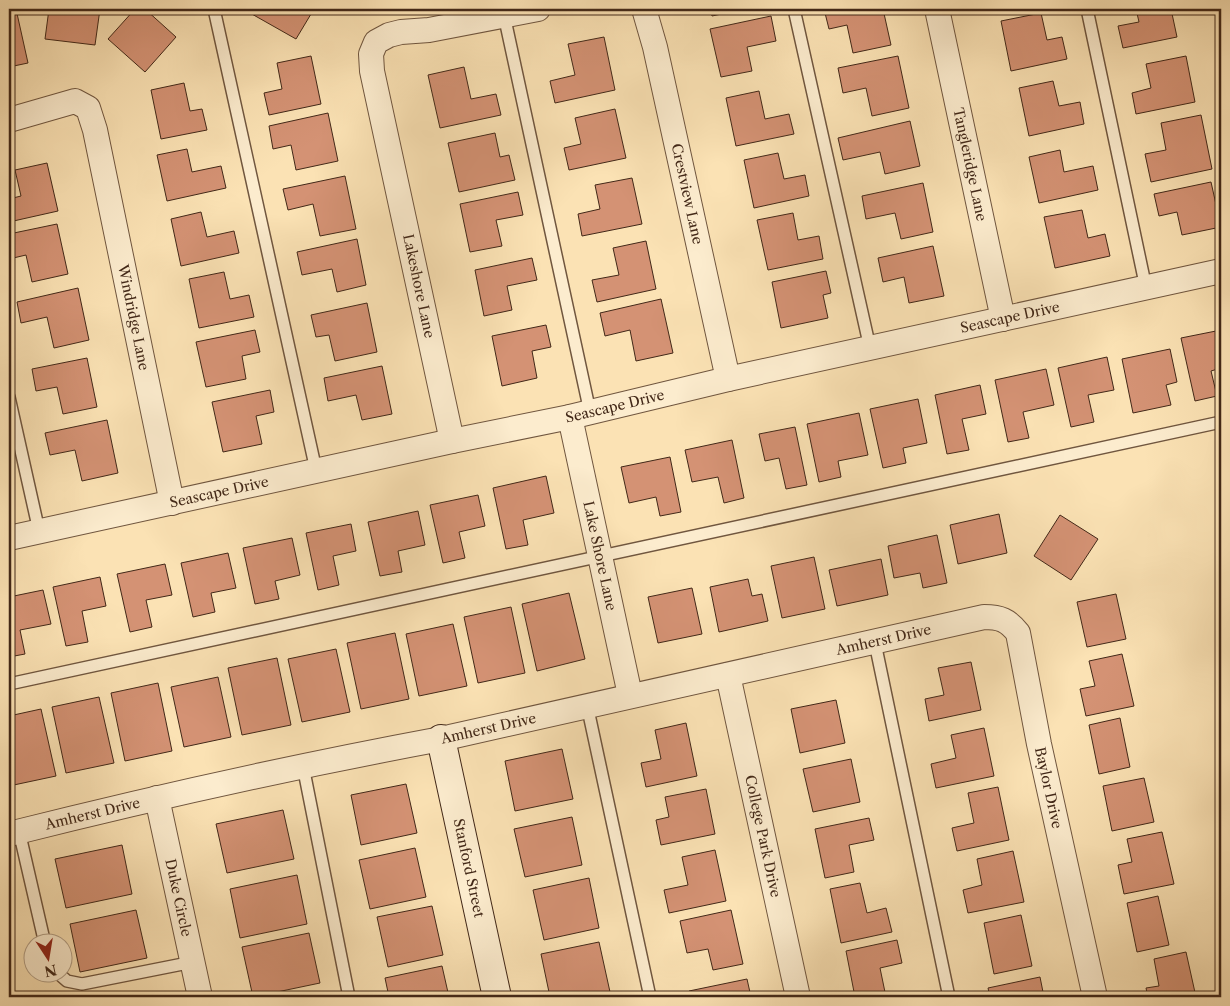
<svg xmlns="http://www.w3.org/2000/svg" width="1230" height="1006" font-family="'Libre Caslon Text',serif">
<rect width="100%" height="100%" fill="#fbe2b4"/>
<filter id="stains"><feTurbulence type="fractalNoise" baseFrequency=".004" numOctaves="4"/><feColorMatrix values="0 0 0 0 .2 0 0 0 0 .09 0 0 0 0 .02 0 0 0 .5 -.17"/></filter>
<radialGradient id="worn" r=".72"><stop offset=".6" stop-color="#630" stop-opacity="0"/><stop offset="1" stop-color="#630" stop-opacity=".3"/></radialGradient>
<g fill="#d49274" stroke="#422818">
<polygon points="9,9 16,9 28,63 9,67"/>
<polygon points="49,9 100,9 95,45 45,39"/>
<polygon points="135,9 145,9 176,37 145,72 108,39"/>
<polygon points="243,9 314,9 296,39"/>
<polygon points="710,9 745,9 712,16"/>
<polygon points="824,9 883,9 891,45 853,53 847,25 829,29"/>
<polygon points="1136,9 1171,9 1177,37 1123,48 1118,26 1139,22"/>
<polygon points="1041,13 1047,40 1062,37 1067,59 1011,71 1001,21"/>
<polygon points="771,16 776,41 747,47 752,71 721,77 710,29"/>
<polygon points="604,37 615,90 555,103 550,81 575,75 568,44"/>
<polygon points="311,56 321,104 269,115 264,93 282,89 277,63"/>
<polygon points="898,56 909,108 872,116 866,88 843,93 838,68"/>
<polygon points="1186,56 1195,102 1136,114 1132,93 1151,88 1146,64"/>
<polygon points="464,67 471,99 496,94 501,115 440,128 428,75"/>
<polygon points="1053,81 1059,106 1080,102 1084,124 1029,136 1019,88"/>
<polygon points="184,83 190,111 202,109 207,130 161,139 151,90"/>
<polygon points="759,91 765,119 789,114 794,134 736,146 726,98"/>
<polygon points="615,109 626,158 569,170 564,148 581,144 575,118"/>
<polygon points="328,113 338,161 296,170 291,145 273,149 269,126"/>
<polygon points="1201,115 1212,169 1151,182 1145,154 1166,150 1161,123"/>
<polygon points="910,121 920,166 885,174 880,152 843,160 838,138"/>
<polygon points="495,133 500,157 509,155 515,180 459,192 448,143"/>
<polygon points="187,149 192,172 221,166 226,188 167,201 157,155"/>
<polygon points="1060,150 1064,172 1093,166 1098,190 1039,203 1029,157"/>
<polygon points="778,153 784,179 805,175 809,196 754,208 744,160"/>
<polygon points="47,163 58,211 9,222 9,199 21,196 15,170"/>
<polygon points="345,176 356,229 320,236 313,204 288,210 283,189"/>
<polygon points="632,178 642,224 582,236 578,214 600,209 595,185"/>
<polygon points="1211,182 1221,227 1182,235 1177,212 1159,216 1154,194"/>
<polygon points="923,183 933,232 901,239 895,213 866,219 862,196"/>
<polygon points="518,192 523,215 496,220 502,246 470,252 460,204"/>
<polygon points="1082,210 1088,238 1105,234 1110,256 1055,268 1044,217"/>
<polygon points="201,212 207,237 234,231 239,253 181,266 171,219"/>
<polygon points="793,213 798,240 819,236 823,259 768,270 757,220"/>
<polygon points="57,224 68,274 32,282 26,255 9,259 9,234"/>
<polygon points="357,239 366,285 337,292 332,269 302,275 297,252"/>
<polygon points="646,241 656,289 597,302 592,280 619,275 613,248"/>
<polygon points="933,246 944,296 909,303 904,277 883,282 878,258"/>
<polygon points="532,258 537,280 507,286 512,310 484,316 475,270"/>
<polygon points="826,271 831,293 823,295 828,318 781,328 772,282"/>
<polygon points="224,272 230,299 249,295 254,317 199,328 189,279"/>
<polygon points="78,288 89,340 54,348 47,317 21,323 17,302"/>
<polygon points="661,299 673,353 636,361 630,330 605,336 600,313"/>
<polygon points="367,303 377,352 335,361 329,335 316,337 311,315"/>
<polygon points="546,325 551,347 532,351 537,378 502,386 492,336"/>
<polygon points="255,330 260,352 242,356 246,379 206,387 196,342"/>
<polygon points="1221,330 1221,368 1211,371 1217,396 1195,401 1181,338"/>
<polygon points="1170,349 1177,382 1166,385 1171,405 1133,413 1122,359"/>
<polygon points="1107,357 1114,390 1088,395 1094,422 1071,427 1058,368"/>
<polygon points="87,358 97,407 63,414 57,387 36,391 32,369"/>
<polygon points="382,366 392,414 362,420 356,395 328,401 324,378"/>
<polygon points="1046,369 1054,405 1023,412 1029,438 1008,442 995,380"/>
<polygon points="980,385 986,414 962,419 969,450 947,454 935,395"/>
<polygon points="270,390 274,412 256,416 262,444 223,452 212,402"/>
<polygon points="918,399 927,443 903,448 906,463 883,468 870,409"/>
<polygon points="859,413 868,455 838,461 841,477 819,482 807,424"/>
<polygon points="107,420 118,473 82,481 75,450 50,455 45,433"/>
<polygon points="795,427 807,485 786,489 779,458 765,461 759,434"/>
<polygon points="732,440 744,498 724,503 718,477 692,482 685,450"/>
<polygon points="670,457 681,512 660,516 656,497 629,503 621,467"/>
<polygon points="546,476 554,513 523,520 528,545 506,549 493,488"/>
<polygon points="478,495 485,526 459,532 465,558 443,563 430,505"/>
<polygon points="418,511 425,545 398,551 402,572 380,576 368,522"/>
<polygon points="999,514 1007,553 958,564 950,525"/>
<polygon points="1060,515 1098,539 1071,580 1034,556"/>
<polygon points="351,524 356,551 333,556 339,585 318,590 306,533"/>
<polygon points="937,535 947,583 923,588 920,573 894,578 888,546"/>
<polygon points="292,538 300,575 275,581 279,599 255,604 243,548"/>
<polygon points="228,553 236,588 211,593 215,612 193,617 181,563"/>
<polygon points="814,557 825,609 782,618 771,566"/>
<polygon points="881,559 888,595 837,606 829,570"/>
<polygon points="165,564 172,595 146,600 152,627 130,632 117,574"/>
<polygon points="100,577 106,606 82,611 88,642 66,646 53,587"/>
<polygon points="748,579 752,596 762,594 768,621 719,632 710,587"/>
<polygon points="692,588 702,634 658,643 648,597"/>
<polygon points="43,590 51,624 20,630 25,654 9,657 9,597"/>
<polygon points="569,593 585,659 537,671 522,604"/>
<polygon points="1116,594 1126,639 1087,647 1077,602"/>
<polygon points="511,607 525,673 478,683 464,617"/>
<polygon points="453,624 467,686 419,696 406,634"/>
<polygon points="395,633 409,699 361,709 347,643"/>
<polygon points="336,649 350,712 302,722 288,659"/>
<polygon points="1122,654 1134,706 1086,716 1080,689 1095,686 1089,661"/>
<polygon points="277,658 291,725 242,735 228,668"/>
<polygon points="971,662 981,710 929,721 925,699 944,695 938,668"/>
<polygon points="218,677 231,737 184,747 171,687"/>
<polygon points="158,683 172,751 125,761 111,693"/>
<polygon points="99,697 114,763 66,773 52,707"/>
<polygon points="836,700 845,743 800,753 791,709"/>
<polygon points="41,709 56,776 9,786 9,716"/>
<polygon points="1120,718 1130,767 1099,774 1089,725"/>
<polygon points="686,723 697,776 646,787 641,763 661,759 655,730"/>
<polygon points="984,728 994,776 936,788 931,764 956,758 951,735"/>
<polygon points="562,749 573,799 515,811 505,761"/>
<polygon points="851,759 860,802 813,812 803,769"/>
<polygon points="1144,778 1154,822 1112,831 1103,786"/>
<polygon points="406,784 417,833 361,845 351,795"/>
<polygon points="998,787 1009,840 957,851 952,828 974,823 968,793"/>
<polygon points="706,789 715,834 661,845 656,820 669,817 665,797"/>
<polygon points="283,810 294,859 227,873 216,824"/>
<polygon points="572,817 582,865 525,877 514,829"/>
<polygon points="869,818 874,840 849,845 854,872 825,878 815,829"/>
<polygon points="1162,832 1174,884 1124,894 1118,865 1132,862 1127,839"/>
<polygon points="122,845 132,894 66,908 55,859"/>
<polygon points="415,848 426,897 370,909 359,860"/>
<polygon points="715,850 726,901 669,913 664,890 688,885 682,857"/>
<polygon points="1013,851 1024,902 968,913 963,890 982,885 977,859"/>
<polygon points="297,875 307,924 240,938 230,889"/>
<polygon points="589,878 599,928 544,940 533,890"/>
<polygon points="860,883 867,913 886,908 892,932 841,943 830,889"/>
<polygon points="1158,896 1169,945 1137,952 1127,903"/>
<polygon points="432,906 443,955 388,967 377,917"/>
<polygon points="136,910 147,958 80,972 70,924"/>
<polygon points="731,910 743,964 713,970 708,949 687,953 680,921"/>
<polygon points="1021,915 1032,966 994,974 984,923"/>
<polygon points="309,933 320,983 253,997 242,947"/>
<polygon points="897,940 902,963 880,968 886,997 855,997 846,951"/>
<polygon points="599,942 610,992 586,997 550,997 541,954"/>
<polygon points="1186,952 1196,997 1148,997 1146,988 1159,986 1154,959"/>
<polygon points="442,966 449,997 389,997 385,978"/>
<polygon points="1040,977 1044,997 990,997 988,988"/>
<polygon points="747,979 751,997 691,997 689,991"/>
<polygon points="323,992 324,997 297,997"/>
</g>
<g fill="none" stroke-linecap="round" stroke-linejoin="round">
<defs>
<g id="lane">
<polyline points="214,9 316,470"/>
<polyline points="794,9 870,348"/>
<polyline points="1087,9 1146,288"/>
<polyline points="504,15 590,412"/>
<polyline points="9,397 39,531"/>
<polyline points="875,643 949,997"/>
<polyline points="9,684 1221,422"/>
<polyline points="587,705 650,997"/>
<polyline points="303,766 349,997"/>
<polyline points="19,831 45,944"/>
<polyline points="59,974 67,981 82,984 193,962"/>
</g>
<g id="street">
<path id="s1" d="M644,9L655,47L728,379"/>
<path id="s2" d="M937,9L1003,319"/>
<path id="s3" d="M9,120L75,101L88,108L95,130L172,503"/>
<path id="s4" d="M570,417L630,695"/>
<polyline points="452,441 372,71 371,54 376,42 389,35 401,32 429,30 538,9"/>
<path id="s5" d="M9,538L452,441L570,417L728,379L1221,271"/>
<path id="s6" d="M728,675L798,997"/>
<path id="s7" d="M157,798L200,997"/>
<path id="s8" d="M9,834C152,798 296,766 441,739L984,617C1000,617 1008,620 1018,633L1039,744L1095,997"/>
</g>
<g id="secondary">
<path id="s9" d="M441,739L497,997"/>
</g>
</defs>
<use href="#lane" stroke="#70563f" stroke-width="14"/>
<use href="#street" stroke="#70563f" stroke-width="26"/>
<use href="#secondary" stroke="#422818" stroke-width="30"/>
<use href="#lane" stroke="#fcecce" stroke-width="11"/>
<use href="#street" stroke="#fcecce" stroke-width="24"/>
<use href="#secondary" stroke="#fcecce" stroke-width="28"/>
</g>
<g text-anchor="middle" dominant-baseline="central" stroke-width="5" stroke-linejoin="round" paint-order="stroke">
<g font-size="14" fill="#422818" stroke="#fcecce">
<text stroke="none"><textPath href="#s2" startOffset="159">Tangleridge Lane</textPath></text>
<text stroke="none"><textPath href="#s1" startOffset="190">Crestview Lane</textPath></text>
<text transform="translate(419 286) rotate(78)">Lakeshore Lane</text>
<text stroke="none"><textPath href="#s3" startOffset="298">Windridge Lane</textPath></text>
<text stroke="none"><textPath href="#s5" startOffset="1025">Seascape Drive</textPath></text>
<text stroke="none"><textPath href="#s5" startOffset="620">Seascape Drive</textPath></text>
<text stroke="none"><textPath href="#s5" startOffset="215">Seascape Drive</textPath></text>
<text stroke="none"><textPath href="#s4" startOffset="142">Lake Shore Lane</textPath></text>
<text stroke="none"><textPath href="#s8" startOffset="896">Amherst Drive</textPath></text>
<text stroke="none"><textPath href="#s8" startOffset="491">Amherst Drive</textPath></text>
<text stroke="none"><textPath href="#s8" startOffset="1196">Baylor Drive</textPath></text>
<text stroke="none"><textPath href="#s8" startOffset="86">Amherst Drive</textPath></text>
<text stroke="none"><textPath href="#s6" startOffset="165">College Park Drive</textPath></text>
<text stroke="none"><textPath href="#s9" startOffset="132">Stanford Street</textPath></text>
<text stroke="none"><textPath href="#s7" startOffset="102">Duke Circle</textPath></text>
</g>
</g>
<rect width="1230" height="1006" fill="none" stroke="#fbe2b4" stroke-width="30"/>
<rect x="10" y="10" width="1210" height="986" fill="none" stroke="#422818" stroke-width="2.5"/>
<rect x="15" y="15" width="1200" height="976" fill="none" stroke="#422818"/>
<g transform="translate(48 958) rotate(168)"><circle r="24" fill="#fcecce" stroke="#b29e85"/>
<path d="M0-4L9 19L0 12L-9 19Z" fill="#8f2418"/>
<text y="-8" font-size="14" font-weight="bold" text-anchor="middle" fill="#422818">N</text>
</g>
<rect width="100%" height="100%" filter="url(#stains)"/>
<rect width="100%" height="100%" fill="url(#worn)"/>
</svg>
